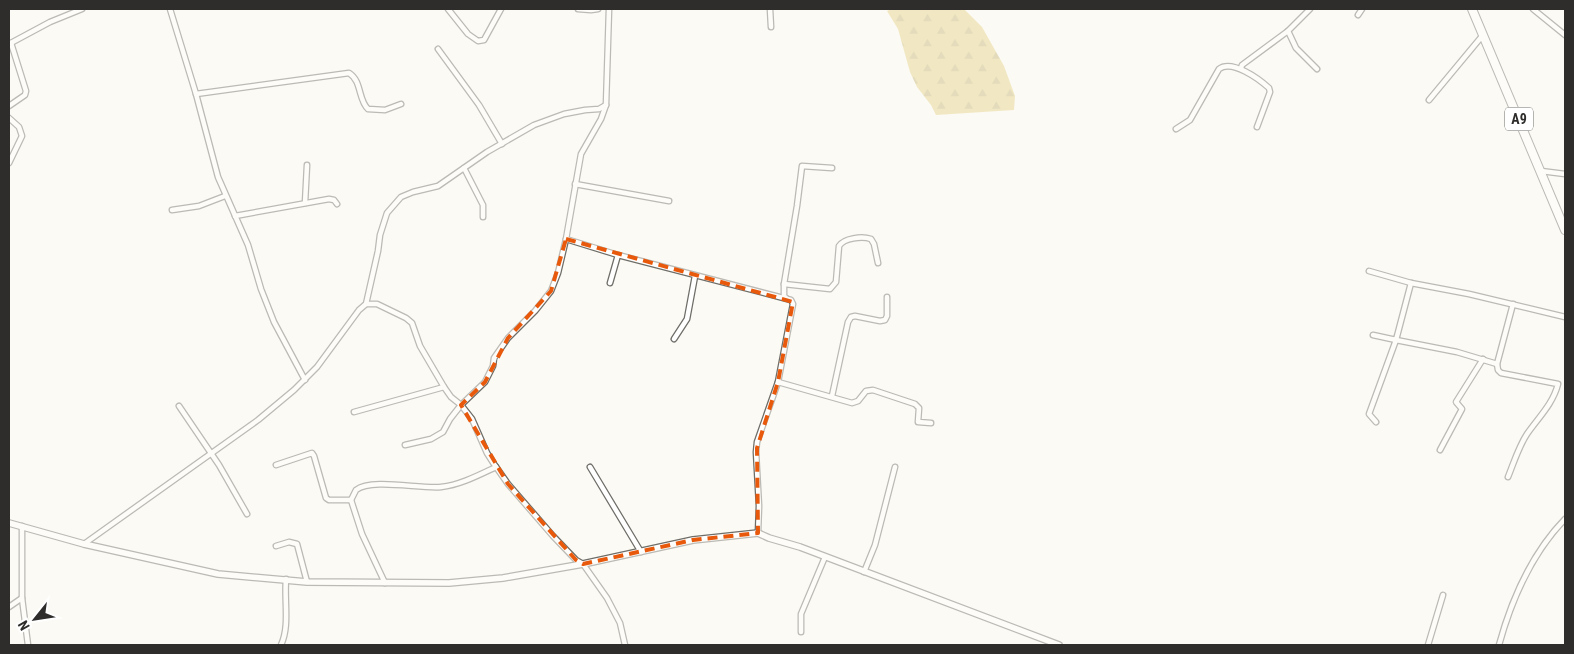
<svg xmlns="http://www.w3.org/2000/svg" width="1574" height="654" font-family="'Roboto Condensed',sans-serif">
<defs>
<pattern id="forest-firs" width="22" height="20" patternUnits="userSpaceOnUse" patternTransform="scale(1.25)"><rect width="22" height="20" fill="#e5d387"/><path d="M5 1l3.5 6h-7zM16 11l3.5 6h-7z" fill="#c5b575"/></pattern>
</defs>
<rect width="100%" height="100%" fill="#fbfaf4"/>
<polygon fill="url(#forest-firs)" points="891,9 964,9 982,27 1004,66 1015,96 1014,110 936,115 931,105 917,87 910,72 898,29 887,11"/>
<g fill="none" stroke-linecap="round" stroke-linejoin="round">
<defs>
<g id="minor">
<polyline points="170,9 196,94 218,177 248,245 261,289 274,322 305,380"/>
<polyline points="448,9 468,34 478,41 484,40 501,9"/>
<polyline points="578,9 591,10 598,9"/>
<polyline points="770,9 771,27"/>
<polyline points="1533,9 1565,35"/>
<polyline points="1358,15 1362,9"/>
<polyline points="1288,31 1296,48 1317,69"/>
<polyline points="9,44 50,22 82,9"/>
<polyline points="438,49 479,105 502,144"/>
<polyline points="1241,68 1242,65 1288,31 1310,9"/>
<path d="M196,94L349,73C362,81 358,100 368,109L385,110L401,104"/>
<polyline points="1429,100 1483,35"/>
<polyline points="9,106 25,95 26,91 11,43"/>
<polyline points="9,118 19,127 22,136 9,163"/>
<path d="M1176,129L1190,120L1219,69C1232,59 1259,79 1269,88L1270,92L1257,127"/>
<polyline points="464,168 483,205 483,217"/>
<polyline points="1541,171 1565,174"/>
<polyline points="575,184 669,201"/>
<polyline points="305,203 307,165"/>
<polyline points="172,210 199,206 225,196"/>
<polyline points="235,216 329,199 334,200 337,204"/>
<polyline points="566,239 618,255 791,300 793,304 778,382 757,442 756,452 759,506 758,533"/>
<polyline points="1369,271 1411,283 1469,294 1565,317"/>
<polyline points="610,283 618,255"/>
<path d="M784,284L830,289L836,282L839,246C844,238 862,236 871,239L874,244L878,263"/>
<polyline points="786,298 784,296 784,284 797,206 802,166 832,168"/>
<polyline points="366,304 378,251 380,235 387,213 401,197 413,192 438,186 487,152 534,125 564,114 585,110 599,109 606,105"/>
<polyline points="1373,335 1396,340 1411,283"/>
<polyline points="674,339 687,319 695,276"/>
<path d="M1497,364L1498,370L1501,373L1558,384C1553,404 1538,418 1527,434C1519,446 1514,462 1508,477"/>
<polyline points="778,382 852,403 858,401 866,391 873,390 915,404 919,408 918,422 931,423"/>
<polyline points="832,396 848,322 851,317 855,316 880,321 885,320 887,316 887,297"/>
<polyline points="179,406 219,465 247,514"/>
<polyline points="354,412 444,387"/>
<polyline points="1376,422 1369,414 1396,340 1457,352 1497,364 1513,304"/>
<polyline points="405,445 431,439 443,432 450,419 461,405 485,382 493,366 494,358 508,338 535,311 551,291 558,273 566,239 581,154 601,119 606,105 609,9"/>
<polyline points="1440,450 1462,409 1456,402 1483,359"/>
<polyline points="276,465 312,453 314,456 326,498 329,500 351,500"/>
<polyline points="590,467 641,552"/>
<polyline points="22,526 22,598 28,645"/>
<polyline points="84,544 258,420 294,390 317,367 359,310 366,304 377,304 406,318 412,323 420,346 444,387 451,397 461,405 472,419 487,453 494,464 508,484 553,536 576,560 583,564 607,598 620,623 625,645"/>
<polyline points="276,546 289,542 297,544 307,582"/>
<polyline points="864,572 875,545 895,467"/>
<path d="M385,583L362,534L351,500L356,490C372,478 419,489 441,487C460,485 479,475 496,467"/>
<polyline points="9,607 22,598"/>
<polyline points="801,632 801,614 825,557"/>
<path d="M281,645C290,626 284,601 286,579"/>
<polyline points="1428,645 1443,595"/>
<path d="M1499,645C1512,598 1531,554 1565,519"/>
</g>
<polyline id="tertiary" points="9,523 84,544 218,574 307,582 449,583 503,578 583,564 693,540 758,533 769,538 800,547 1059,645"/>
<polyline id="primary" points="1472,9 1565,230"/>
</defs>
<use href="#minor" stroke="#6e6d68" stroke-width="7"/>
<use href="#tertiary" stroke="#6e6d68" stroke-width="8"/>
<use href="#primary" stroke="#6e6d68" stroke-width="10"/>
<use href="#minor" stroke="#fff" stroke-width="4.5"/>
<use href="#tertiary" stroke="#fff" stroke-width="5.5"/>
<use href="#primary" stroke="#fff" stroke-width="8"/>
</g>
<path d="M0 0H1574V654H0ZM566,239L793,302L778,382L757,448L758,533L693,540L583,564L576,560L508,484L461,405L485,382L508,338L551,291Z" fill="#fbfaf4" fill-opacity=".55" fill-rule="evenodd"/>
<path fill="none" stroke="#e8590c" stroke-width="4" stroke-dasharray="10 6" stroke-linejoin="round" d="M566,239L793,302L778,382L757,448L758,533L693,540L583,564L576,560L508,484L461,405L485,382L508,338L551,291Z"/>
<g text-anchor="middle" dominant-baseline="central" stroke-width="4" stroke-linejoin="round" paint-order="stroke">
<rect fill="#fff" stroke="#6d6c6b" stroke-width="1" x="1505" y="107.5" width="28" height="23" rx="4"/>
<g font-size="14" font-weight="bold" fill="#2e2d2b">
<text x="1519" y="119">A9</text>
</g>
</g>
<rect width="1574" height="654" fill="none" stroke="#2e2d2b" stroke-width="20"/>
<g transform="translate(35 619) rotate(240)" stroke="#ffffff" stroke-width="4" paint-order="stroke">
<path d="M0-4L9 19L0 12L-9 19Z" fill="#2e2d2b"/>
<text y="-8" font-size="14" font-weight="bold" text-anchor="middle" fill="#2e2d2b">N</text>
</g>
</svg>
